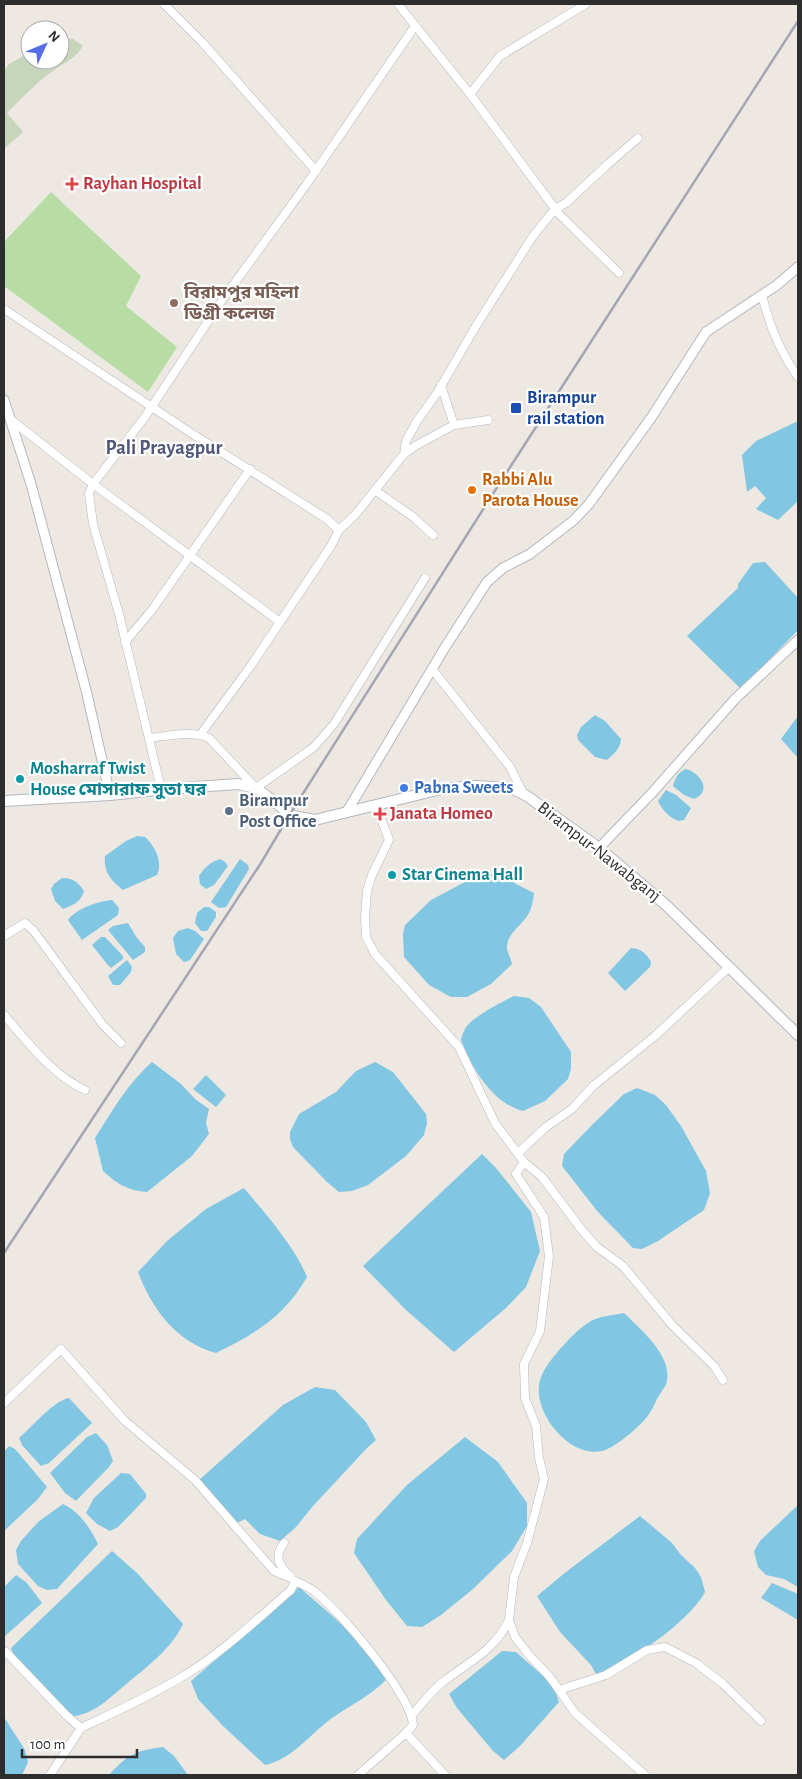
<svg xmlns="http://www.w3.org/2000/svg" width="802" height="1779" font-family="'Alegreya Sans','Noto Sans Bengali',sans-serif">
<rect width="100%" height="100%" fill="#ede8e2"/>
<polygon fill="#b7dda5" points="51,192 141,276 126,306 177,347 148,392 4,286 4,242"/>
<path fill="#c7d5bb" d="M60,38L73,39L83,46C75,59 62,64 50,73C34,85 21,99 7,113L23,132L4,149V71L9,64L30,52V60H60Z"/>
<g fill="#81c6e2">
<polygon points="798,421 798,501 778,520 756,509 766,498 755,486 747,492 742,455 756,441"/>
<polygon points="765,562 798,598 798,630 741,689 687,636 738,588 738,584 753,563"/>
<path d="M595,715L605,721L621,739C620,749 614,754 607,760L595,757L578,740L577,735L581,727Z"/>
<polygon points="798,716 798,758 781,739"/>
<path d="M686,769C700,773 713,791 694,799L684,795L673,786C675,778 678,772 686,769Z"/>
<path d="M666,790L676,795L691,808L684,820L678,821C669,817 662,810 658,801Z"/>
<path d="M137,836L145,837C155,846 163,862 157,875L123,890C111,881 103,871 105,856L126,841Z"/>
<path d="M220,859L225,862L228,866L214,885L206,889L200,884L199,876C205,867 209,863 220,859Z"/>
<polygon points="240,859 248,865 249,869 226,907 219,908 211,902"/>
<path d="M486,873L504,876L516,884L534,893C533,902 531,912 525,919C518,928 506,936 507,949C508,954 511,959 512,964L491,984L467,997H451L429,985L404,957L403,934L405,925L431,900L467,881Z"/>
<path d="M62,878C73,878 78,882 84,891C81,902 73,905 63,909L55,901L51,889L54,884Z"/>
<path d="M112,900L119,908L118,915L82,940L68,920C75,909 99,901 112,900Z"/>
<polygon points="204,907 209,907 216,912 216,917 207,931 201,931 195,923 197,913"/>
<polygon points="128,923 137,938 145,947 145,952 133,960 108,930 113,926"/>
<polygon points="188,928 195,931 204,939 190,960 184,962 176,954 173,938 178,931"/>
<polygon points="101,937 105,937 123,956 123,959 111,968 107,964 92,945"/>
<path d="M631,948C641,949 646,953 651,962L650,967L625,991L608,973Z"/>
<polygon points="127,960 132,967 131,972 120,985 113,985 108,976"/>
<path d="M514,996L529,998L541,1007L571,1052V1069L568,1079L545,1101L523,1111C515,1108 507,1105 501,1100C483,1086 469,1061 461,1040C462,1036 463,1032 465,1029C470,1018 503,1001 514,996Z"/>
<path d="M152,1062L181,1084L195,1099L209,1109L206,1123L209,1134L192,1156L147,1192C128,1191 116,1183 103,1171L95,1138C112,1111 128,1083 152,1062Z"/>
<polygon points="375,1062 393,1072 426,1114 427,1123 424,1135 406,1156 368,1185 352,1191 339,1192 327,1182 293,1147 290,1139 290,1132 299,1114 336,1092 356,1071"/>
<polygon points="206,1075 226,1095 216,1107 193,1089"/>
<polygon points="637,1088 655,1095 666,1105 681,1126 706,1171 710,1193 704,1210 658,1241 642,1249 633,1248 598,1212 562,1166 564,1154 592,1125 624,1094"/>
<polygon points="482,1154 496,1168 531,1212 540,1251 526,1287 506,1308 454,1352 406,1310 363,1266"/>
<path d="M244,1188C267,1216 293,1244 307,1277C284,1317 256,1333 216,1353C176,1342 152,1309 138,1272L167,1241L206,1209Z"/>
<path d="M624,1313C640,1329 672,1355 667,1381C666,1387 659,1394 656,1401C654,1405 652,1410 649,1414C642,1425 615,1448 602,1451C570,1458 535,1415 539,1385C541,1371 551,1360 560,1349C569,1339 579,1328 591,1321C600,1316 614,1315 624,1313Z"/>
<polygon points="315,1387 335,1390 366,1422 376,1440 367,1448 313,1506 296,1527 280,1541 260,1534 245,1519 237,1523 198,1481 283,1405"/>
<path d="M69,1398L92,1423L49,1463L41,1466L22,1445L19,1438C32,1427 53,1401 69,1398Z"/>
<polygon points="96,1433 107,1445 113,1461 109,1467 76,1501 65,1493 50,1473 87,1437"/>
<polygon points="465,1437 498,1462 527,1503 527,1526 512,1551 473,1589 441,1615 422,1627 407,1626 386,1600 354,1553 357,1539 407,1485"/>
<polygon points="9,1446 15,1449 47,1487 38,1499 4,1531 4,1452"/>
<polygon points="121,1473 130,1474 146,1494 146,1498 118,1527 110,1531 97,1524 86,1513 94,1498"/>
<path d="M63,1504C80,1512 90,1528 98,1544L57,1589L47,1590L38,1586L18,1564L16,1550L21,1541L38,1522Z"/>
<polygon points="798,1505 798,1587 784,1579 766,1575 758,1567 754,1551 760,1541"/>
<path d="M640,1516L672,1543L681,1555L695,1568L701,1577L705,1592C688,1623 629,1663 596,1674L591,1665L560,1632L537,1596L566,1572Z"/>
<path d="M112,1551L137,1573L183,1624C171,1650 145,1668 124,1686C112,1696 101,1707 86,1713C81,1715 75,1716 70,1717L14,1656L11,1648Z"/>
<polygon points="16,1575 27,1583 42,1603 4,1637 4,1587"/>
<polygon points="772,1583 798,1594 798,1620 761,1598"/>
<path d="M299,1587C331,1615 366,1642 386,1680C371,1695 353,1704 335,1716C311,1732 294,1759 265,1765L222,1725L198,1699L191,1681Z"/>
<polygon points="502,1651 516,1652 542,1675 554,1688 559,1702 520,1746 504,1760 493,1751 457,1708 449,1694"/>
<polygon points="4,1717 25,1750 28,1762 22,1775 4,1775"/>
<path d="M163,1747L174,1756L188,1775H109C128,1754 135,1751 163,1747Z"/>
</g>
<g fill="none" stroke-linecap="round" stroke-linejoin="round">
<defs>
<g id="minor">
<polyline points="164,4 202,42 316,171"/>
<polyline points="398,4 470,94 559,214 619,273"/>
<polyline points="470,94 500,56 586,4"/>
<path d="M762,295C769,325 780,352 798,377"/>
<polyline points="4,309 191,433 327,519 339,530"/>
<polyline points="441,385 454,425"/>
<polyline points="10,419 93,484 280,622"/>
<polyline points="404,454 406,441 417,421 437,393 476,326 533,236 555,209 566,203 608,164 638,138"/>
<polyline points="376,491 412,516 433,535"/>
<polyline points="125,642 152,610 250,469"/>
<polyline points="432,669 510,767 523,793"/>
<polyline points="200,735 250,667 331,546 339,530 355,515 404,454 415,446 454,425 488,420"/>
<path d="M149,738C168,736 190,730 209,738L256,788L314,747L334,724L425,578"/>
<polyline points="161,789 119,614 93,524 89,493 93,484 145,417 220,303 306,185 415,26"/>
<polyline points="376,805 389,840 372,875 367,891 365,917 366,937 375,954 459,1047 495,1123 524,1162 542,1177 581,1229 597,1247 623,1266 672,1325 714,1366 723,1380"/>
<polyline points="4,936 25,923 33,930 103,1025 121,1043"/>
<path d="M4,1015C28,1042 51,1074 85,1090"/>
<polyline points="518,1153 546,1127 572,1109 593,1086 655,1036 729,967"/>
<polyline points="524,1162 516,1174 544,1217 549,1256 540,1331 524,1364 525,1398 536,1426 539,1458 544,1479 527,1543 514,1577 509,1620 515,1637 529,1655 549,1676 559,1690 606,1675 647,1650 665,1647 696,1663 722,1683 761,1721"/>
<polyline points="4,1403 61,1349 125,1421 195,1480 274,1571 291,1578"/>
<path d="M284,1543C274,1556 278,1565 290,1576"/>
<polyline points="4,1654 6,1652 66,1715 81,1728 50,1775"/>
<polyline points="559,1690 575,1713 645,1775"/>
<path d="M412,1715C422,1704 432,1690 444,1681C469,1662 496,1649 509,1620"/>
<path d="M81,1728C115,1712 148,1697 180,1678C221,1654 255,1621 291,1590L295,1581C301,1584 309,1587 315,1592C340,1611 411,1695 413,1725L406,1733L445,1775"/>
<polyline points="358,1775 406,1733"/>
</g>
<g id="tertiary">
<polyline points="4,400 31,484 86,690 110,795"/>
<polyline points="346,813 444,649 487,582 503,568 530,554 574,520 589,504 651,418 706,332 777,285 798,267"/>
<polyline points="599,848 652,793 735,699 798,640"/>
</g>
<polyline id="secondary" points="4,801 110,795 166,789 238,784 256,788 293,816 315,820 441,789 475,786 511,788 527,796 599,848 666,905 798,1035"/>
</defs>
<use href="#minor" stroke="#b5b7bf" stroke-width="9"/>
<use href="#tertiary" stroke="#b5b7bf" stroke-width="11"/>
<use href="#secondary" stroke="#b5b7bf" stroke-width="12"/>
<use href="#minor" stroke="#fff" stroke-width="8"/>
<use href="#tertiary" stroke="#fff" stroke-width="9"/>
<use href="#secondary" stroke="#fff" stroke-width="10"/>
<polyline stroke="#a4a6b5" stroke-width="2.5" points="4,1253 261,863 290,814 496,489 798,21"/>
</g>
<g fill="#e0444e" stroke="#fff" stroke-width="2">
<path d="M69.5 176.5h5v5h5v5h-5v5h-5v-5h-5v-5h5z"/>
<path d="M377.5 806.5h5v5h5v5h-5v5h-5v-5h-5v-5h5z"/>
</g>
<circle fill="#8d6e63" stroke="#fff" stroke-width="2" cx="174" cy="303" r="5"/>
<rect fill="#1a4fb4" stroke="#fff" stroke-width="2" x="510" y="402" width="12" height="12" rx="2.5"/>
<circle fill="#e8710a" stroke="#fff" stroke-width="2" cx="472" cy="490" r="5"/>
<g fill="#0f9aa8" stroke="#fff" stroke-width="2">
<circle cx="20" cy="779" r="5"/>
<circle cx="392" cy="875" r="5"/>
</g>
<circle fill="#3f7fe0" stroke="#fff" stroke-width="2" cx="404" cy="788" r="5"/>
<circle fill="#5c6f8a" stroke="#fff" stroke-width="2" cx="229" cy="811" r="5"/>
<g text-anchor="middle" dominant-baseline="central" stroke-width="4.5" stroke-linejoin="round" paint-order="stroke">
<g font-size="18" font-weight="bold" fill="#be3a42" stroke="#fff" text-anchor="start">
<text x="83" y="184">Rayhan Hospital</text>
<text x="390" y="814">Janata Homeo</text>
</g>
<g font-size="18" font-weight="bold" fill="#785e54" stroke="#fff" text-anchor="start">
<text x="184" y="293">বিরামপুর মহিলা<tspan x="184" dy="21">ডিগ্রী কলেজ</tspan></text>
</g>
<g font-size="18" font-weight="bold" fill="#164399" stroke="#fff" text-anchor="start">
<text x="527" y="398">Birampur<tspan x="527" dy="21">rail station</tspan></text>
</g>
<g font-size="18" font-weight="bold" fill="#c56008" stroke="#fff" text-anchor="start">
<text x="482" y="480">Rabbi Alu<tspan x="482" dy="21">Parota House</tspan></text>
</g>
<g font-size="18" font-weight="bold" fill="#0d838f" stroke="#fff" text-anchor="start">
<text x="30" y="769">Mosharraf Twist<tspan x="30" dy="21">House মোসারাফ সুতা ঘর</tspan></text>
<text x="402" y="875">Star Cinema Hall</text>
</g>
<g font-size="18" font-weight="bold" fill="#366cbe" stroke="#fff" text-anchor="start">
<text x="414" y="788">Pabna Sweets</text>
</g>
<g font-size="18" font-weight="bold" fill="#4e5e75" stroke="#fff" text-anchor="start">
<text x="239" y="801">Birampur<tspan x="239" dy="21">Post Office</tspan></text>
</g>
<g font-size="18" fill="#2d2d2d" stroke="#fff">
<text transform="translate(599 852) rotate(38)">Birampur-Nawabganj</text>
</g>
<g font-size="20" font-weight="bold" fill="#525879" stroke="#fff">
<text x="164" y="448">Pali Prayagpur</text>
</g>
</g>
<rect width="802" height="1779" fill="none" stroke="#2d2d2d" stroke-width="10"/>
<g transform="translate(45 45) rotate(46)"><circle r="24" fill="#ffffff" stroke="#ababab"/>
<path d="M0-4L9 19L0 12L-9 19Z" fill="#556de6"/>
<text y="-8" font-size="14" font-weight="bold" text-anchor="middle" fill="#2d2d2d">N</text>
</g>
<path d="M22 1749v8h115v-8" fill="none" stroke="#2d2d2d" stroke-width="2.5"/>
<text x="30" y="1749" font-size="15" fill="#2d2d2d" stroke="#ffffff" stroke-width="4" paint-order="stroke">100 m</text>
</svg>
